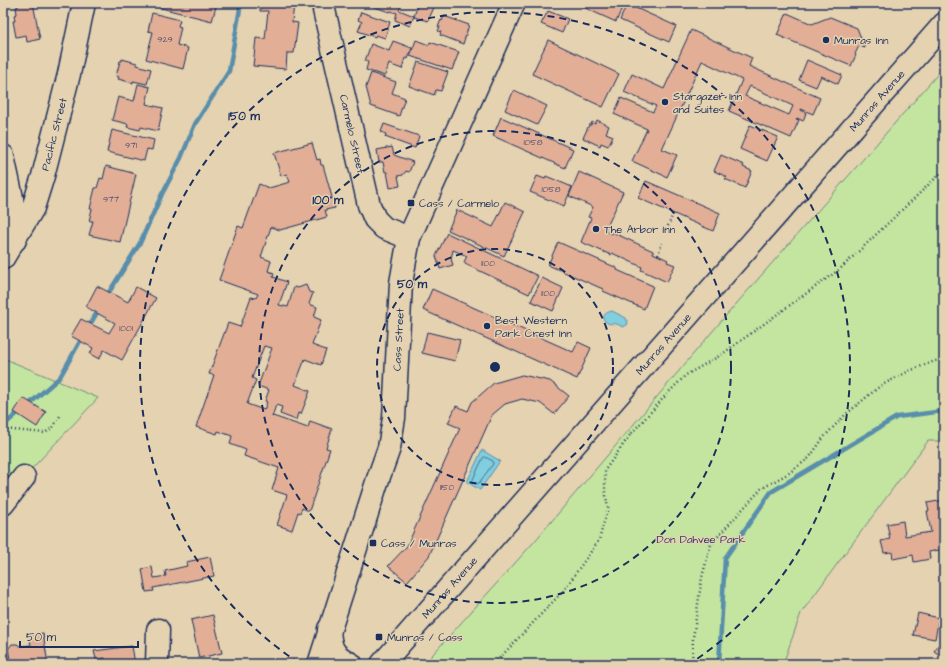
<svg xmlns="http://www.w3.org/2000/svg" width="947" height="667" font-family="'Architects Daughter',sans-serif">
<rect width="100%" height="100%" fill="#e5d2b0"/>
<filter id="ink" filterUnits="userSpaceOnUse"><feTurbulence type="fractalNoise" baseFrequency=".025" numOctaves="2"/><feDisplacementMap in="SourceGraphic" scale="8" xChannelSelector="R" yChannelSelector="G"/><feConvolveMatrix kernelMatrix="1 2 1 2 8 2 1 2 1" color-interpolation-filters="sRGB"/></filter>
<g filter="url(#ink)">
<g fill="#c3e59f" stroke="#6f8a7e">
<polygon points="944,67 944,441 928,441 801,613 783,664 424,664 534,542 723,319"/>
<polygon points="3,358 98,398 24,477 3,504"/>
</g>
<g fill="#81cedf" stroke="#588eab">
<path d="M612,311L626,318L628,323L627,325L623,327C621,326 619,325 617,324C613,323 610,325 606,322C600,317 606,312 612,311Z"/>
<polygon points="482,450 500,461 480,490 467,482"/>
</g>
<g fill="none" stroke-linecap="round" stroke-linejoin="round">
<polygon stroke="#446f92" stroke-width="1" points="485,457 493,461 493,464 479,483 477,484 473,481 473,479 483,458"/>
<g stroke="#588eab" stroke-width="4.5">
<polyline points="106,297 140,243 162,194 181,158 195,124 229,71 241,3"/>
<polyline points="88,328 99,309"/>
<polyline points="27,406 60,377 83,336"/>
<polyline points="3,426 21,410"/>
<polyline points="719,664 725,558 771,492 897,417 944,411"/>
</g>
</g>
<g fill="#e2ae96" stroke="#1b2f5e" fill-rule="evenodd">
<polygon points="17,3 33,3 40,39 27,42 26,35 16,37 13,21 15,21 14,15 17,14 16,7 18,7"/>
<polygon points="158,3 217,3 212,21 157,7"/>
<polygon points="257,3 294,4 292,22 298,23 294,53 287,53 286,69 253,66 256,38 265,39 268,11 260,11 261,5 257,5"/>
<polygon points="364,3 402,3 399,10 414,16 410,26 395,20 397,13 390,11 389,12"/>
<polygon points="418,3 428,3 435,5 428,21 414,17"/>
<polygon points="574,3 624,3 616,22"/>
<polygon points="627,4 676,26 669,42 620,20"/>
<polygon points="548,11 568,19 562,33 541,24"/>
<polygon points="361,12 390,22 385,38 376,35 375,37 358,31 362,22 358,20"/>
<polygon points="152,13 180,20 178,26 181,27 177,45 188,48 183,69 146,59 153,32 148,31"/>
<polygon points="787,13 812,24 830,17 857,28 865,48 859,46 855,54 856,55 851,66 777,35"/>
<polygon points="444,16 469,25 463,44 440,35 441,32 438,31 440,27 438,27 441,20 442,21"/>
<path d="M691,30L752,58L749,66L820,98L813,114L801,109V110L806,113L803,121L797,118L796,119L799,120L791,138L729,111L742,80L702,61L662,149L677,155L667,177L632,161L647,129L614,114L621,98L653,112L656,106L624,92L632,74L664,89ZM750,86L793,106L789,115L745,96Z"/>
<polygon points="416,40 429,45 430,42 459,52 452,70 410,56"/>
<polygon points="548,40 619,74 603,107 532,74"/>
<polygon points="393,41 412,48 408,59 405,58 402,69 389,64 385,76 366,70 368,62 365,61 371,44 389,51"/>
<polygon points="122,59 137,63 137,65 151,69 147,84 133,81 133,83 118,79 119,77 116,76 120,61 122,61"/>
<polygon points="807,60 842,75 838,84 821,76 816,87 799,80"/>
<polygon points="418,62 448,72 441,91 436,90 434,95 409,86"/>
<polygon points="371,73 396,82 392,93 405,98 399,116 371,106 366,87"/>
<polygon points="138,84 150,87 146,104 163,108 158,131 141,127 140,130 127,127 128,124 112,120 118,97 134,101"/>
<polygon points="514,90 547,106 537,125 505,110"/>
<polygon points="501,117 573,149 565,168 493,136"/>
<polygon points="597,120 609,126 606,133 613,136 608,146 601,143 600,146 583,138 589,125 591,125 592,122 595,124"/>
<polygon points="384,124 419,136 415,148 385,137 386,134 381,132"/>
<polygon points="750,125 778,137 767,161 740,149"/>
<polygon points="112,130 154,140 152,150 147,149 144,161 107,152"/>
<path d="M312,143L317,160L320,159L321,165H323L335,208L325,210L327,217L280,230L271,227L261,257L271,261L268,271L274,273L273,277L287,282L279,305L288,307L294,287L298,288L306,285L309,292L313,293L309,304L317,307L314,317L321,320L312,345L326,350L321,365L305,359L295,385L310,391L301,414L298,413L296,420L280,414L282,407L276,405L272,417L273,416L308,428L310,421L332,429L326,448L330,449L309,511L302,508L300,513L298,512L292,530L277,525L287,495L272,490L279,468L244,456L246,450L230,444L232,436L218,431L217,434L196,427L214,375L209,374L228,323L240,327L251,297L256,298L258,294L219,280L238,226L243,228L259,184L269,188L290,182L287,174L281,176L274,153ZM264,346L272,348L258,386L269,390L265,401L267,402L264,410L247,404L256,380L252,378Z"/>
<polygon points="392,147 394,155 413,162 409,172 406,171 403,175 398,176 400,186 390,188 387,172 385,172 383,162 379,162 377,150"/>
<polygon points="721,155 744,165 743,167 752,171 745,188 725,179 727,177 714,171"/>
<polygon points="106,166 136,174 120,242 89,235 93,221 89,221 92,209 90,209 95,188 97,188 100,178 103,179"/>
<polygon points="579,172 623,192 605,231 612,234 612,232 653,251 653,253 668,260 667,262 675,265 667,282 641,270 642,267 612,253 611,255 581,242 591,218 588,217 593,207 569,196"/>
<polygon points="537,176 545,179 546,176 572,187 564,206 530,192"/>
<polygon points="646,181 720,213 713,231 638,198"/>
<polygon points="505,202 525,212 504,256 448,230 457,210 493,227"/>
<polygon points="447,233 538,276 529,294 465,264 465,262 464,262 467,256 453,250 451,259 453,265 440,269 436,256"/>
<polygon points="558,242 617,268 617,270 653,286 644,309 603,291 603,289 548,265"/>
<polygon points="542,278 563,288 553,311 531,301"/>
<polygon points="97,286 128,302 136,287 156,298 122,360 104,350 99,359 90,354 93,348 71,336 81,319 109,333 115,323 86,307"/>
<polygon points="432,289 573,352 578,342 591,348 577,379 423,310"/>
<polygon points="427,332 460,340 455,361 422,353"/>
<polygon points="522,375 550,381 569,396 554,414 540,403 522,399 505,404 492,415 429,556 407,582 388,566 407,546 460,428 448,423 456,406 468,411 472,402 494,383"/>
<polygon points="23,398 46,412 37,427 14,412"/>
<polygon points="944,500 944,534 942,534 944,549 929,552 930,559 914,562 913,555 893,559 892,552 884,553 881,541 890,539 887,524 903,521 905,536 931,532 927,511 929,511 927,503"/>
<polygon points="210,557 214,576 153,588 154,591 146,592 142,569 152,567 154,578 166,576 165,571 187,566 186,562"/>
<polygon points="918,613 939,618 935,639 913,635"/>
<polygon points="213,615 222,653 199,658 191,620"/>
<polygon points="43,633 48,664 11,664 8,649 12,644 17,644 20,646 31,645 29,635"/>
<polygon points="944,637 944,658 934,651"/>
<polygon points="132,646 135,664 106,664 105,658 96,659 94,651"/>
</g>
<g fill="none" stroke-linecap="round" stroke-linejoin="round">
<defs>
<g id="minor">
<path id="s1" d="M324,10L369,205L375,219L384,228L409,238"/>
<polyline points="3,156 12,198 15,240 6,242"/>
<polyline points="3,504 24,477"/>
<path d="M329,629C330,649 333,655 351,664"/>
<polyline points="157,664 158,630"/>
<path id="s2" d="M319,664L377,482L389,448L394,418L401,283L409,238L514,3"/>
</g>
<g id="major">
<path id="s3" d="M3,258L33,208L43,176L69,74L84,3"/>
<path id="s4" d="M382,664L944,24"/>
</g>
</defs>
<use href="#minor" stroke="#1b2f5e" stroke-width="25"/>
<use href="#major" stroke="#1b2f5e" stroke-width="25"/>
<g stroke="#1b2f5e" stroke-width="2.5" stroke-dasharray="1 3" stroke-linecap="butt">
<polyline points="668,226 673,214"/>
<polyline points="658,255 662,243"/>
<polyline points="3,429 45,433 53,427 60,416"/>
<polyline points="494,664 564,590 599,540 608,508 605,491 605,470 630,435 667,394 686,375 721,355 840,269 944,170"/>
<polyline points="692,664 693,638 702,577 711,544 761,489 789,473 809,458 824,437 845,415 880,386 909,371 935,361 944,360"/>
</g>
<use href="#minor" stroke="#e5d2b0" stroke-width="22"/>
<use href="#major" stroke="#e5d2b0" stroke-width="22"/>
</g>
</g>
<g fill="none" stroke="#1b2f5e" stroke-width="2" stroke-dasharray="7 5">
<circle cx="495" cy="367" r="118"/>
<circle cx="495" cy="367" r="236"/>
<path d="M299 663A355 355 0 1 1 691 663"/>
</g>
<g fill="#1b2f5e" stroke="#e5d2b0" stroke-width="1.5">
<circle cx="826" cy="40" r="4"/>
<circle cx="665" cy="102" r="4"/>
<rect x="407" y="199" width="8" height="8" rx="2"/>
<circle cx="596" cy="229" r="4"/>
<circle cx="487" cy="326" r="4"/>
<rect x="369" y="539" width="8" height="8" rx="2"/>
<rect x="375" y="633" width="8" height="8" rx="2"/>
</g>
<g text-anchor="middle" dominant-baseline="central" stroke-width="3" stroke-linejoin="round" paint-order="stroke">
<g font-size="9" fill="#4d4f6c">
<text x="165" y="39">929</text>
<text x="533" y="142">1058</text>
<text x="131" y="145">971</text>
<text x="551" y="189">1058</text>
<text x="111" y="199">977</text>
<text x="488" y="263">1100</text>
<text x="548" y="293">1100</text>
<text x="126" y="328">1001</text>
<text x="447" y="487">1150</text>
</g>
<g font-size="11" fill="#1b2f5e" stroke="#e5d2b0" text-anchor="start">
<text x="834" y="40">Munras Inn</text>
<text x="673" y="96">Stargazer Inn<tspan x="673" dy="13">and Suites</tspan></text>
<text x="419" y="203">Cass / Carmelo</text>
<text x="604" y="229">The Arbor Inn</text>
<text x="495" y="320">Best Western<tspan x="495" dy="13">Park Crest Inn</tspan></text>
<text x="381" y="543">Cass / Munras</text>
<text x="387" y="637">Munras / Cass</text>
</g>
<g font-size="11" fill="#1b2f5e" stroke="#e5d2b0">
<text stroke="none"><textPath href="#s4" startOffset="750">Munras Avenue</textPath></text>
<text stroke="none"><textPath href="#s3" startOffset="135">Pacific Street</textPath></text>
<text stroke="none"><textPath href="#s1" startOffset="127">Carmelo Street</textPath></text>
<text stroke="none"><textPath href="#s2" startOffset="336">Cass Street</textPath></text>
<text stroke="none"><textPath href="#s4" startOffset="426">Munras Avenue</textPath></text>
<text stroke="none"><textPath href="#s4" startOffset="102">Munras Avenue</textPath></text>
</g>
<g font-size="11" fill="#2c4164" stroke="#e5d2b0">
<text x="701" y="539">Don Dahvee Park</text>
</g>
</g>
<circle cx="495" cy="367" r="6" fill="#1b2f5e" stroke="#e5d2b0" stroke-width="2"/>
<g font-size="12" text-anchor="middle" font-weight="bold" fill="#1b2f5e" stroke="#e5d2b0" stroke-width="3" stroke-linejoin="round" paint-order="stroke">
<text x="244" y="120">150 m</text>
<text x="328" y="204">100 m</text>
<text x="412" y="288">50 m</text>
</g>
<rect width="947" height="667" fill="none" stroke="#e5d2b0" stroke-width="16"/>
<rect x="8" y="8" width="931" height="651" fill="none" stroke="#1b2f5e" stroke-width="1.5" filter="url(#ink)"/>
<path d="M20 641v6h118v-6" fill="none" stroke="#1b2f5e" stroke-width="2"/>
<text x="26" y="641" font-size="12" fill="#1b2f5e" stroke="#e5d2b0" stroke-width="3" paint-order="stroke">50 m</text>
</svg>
